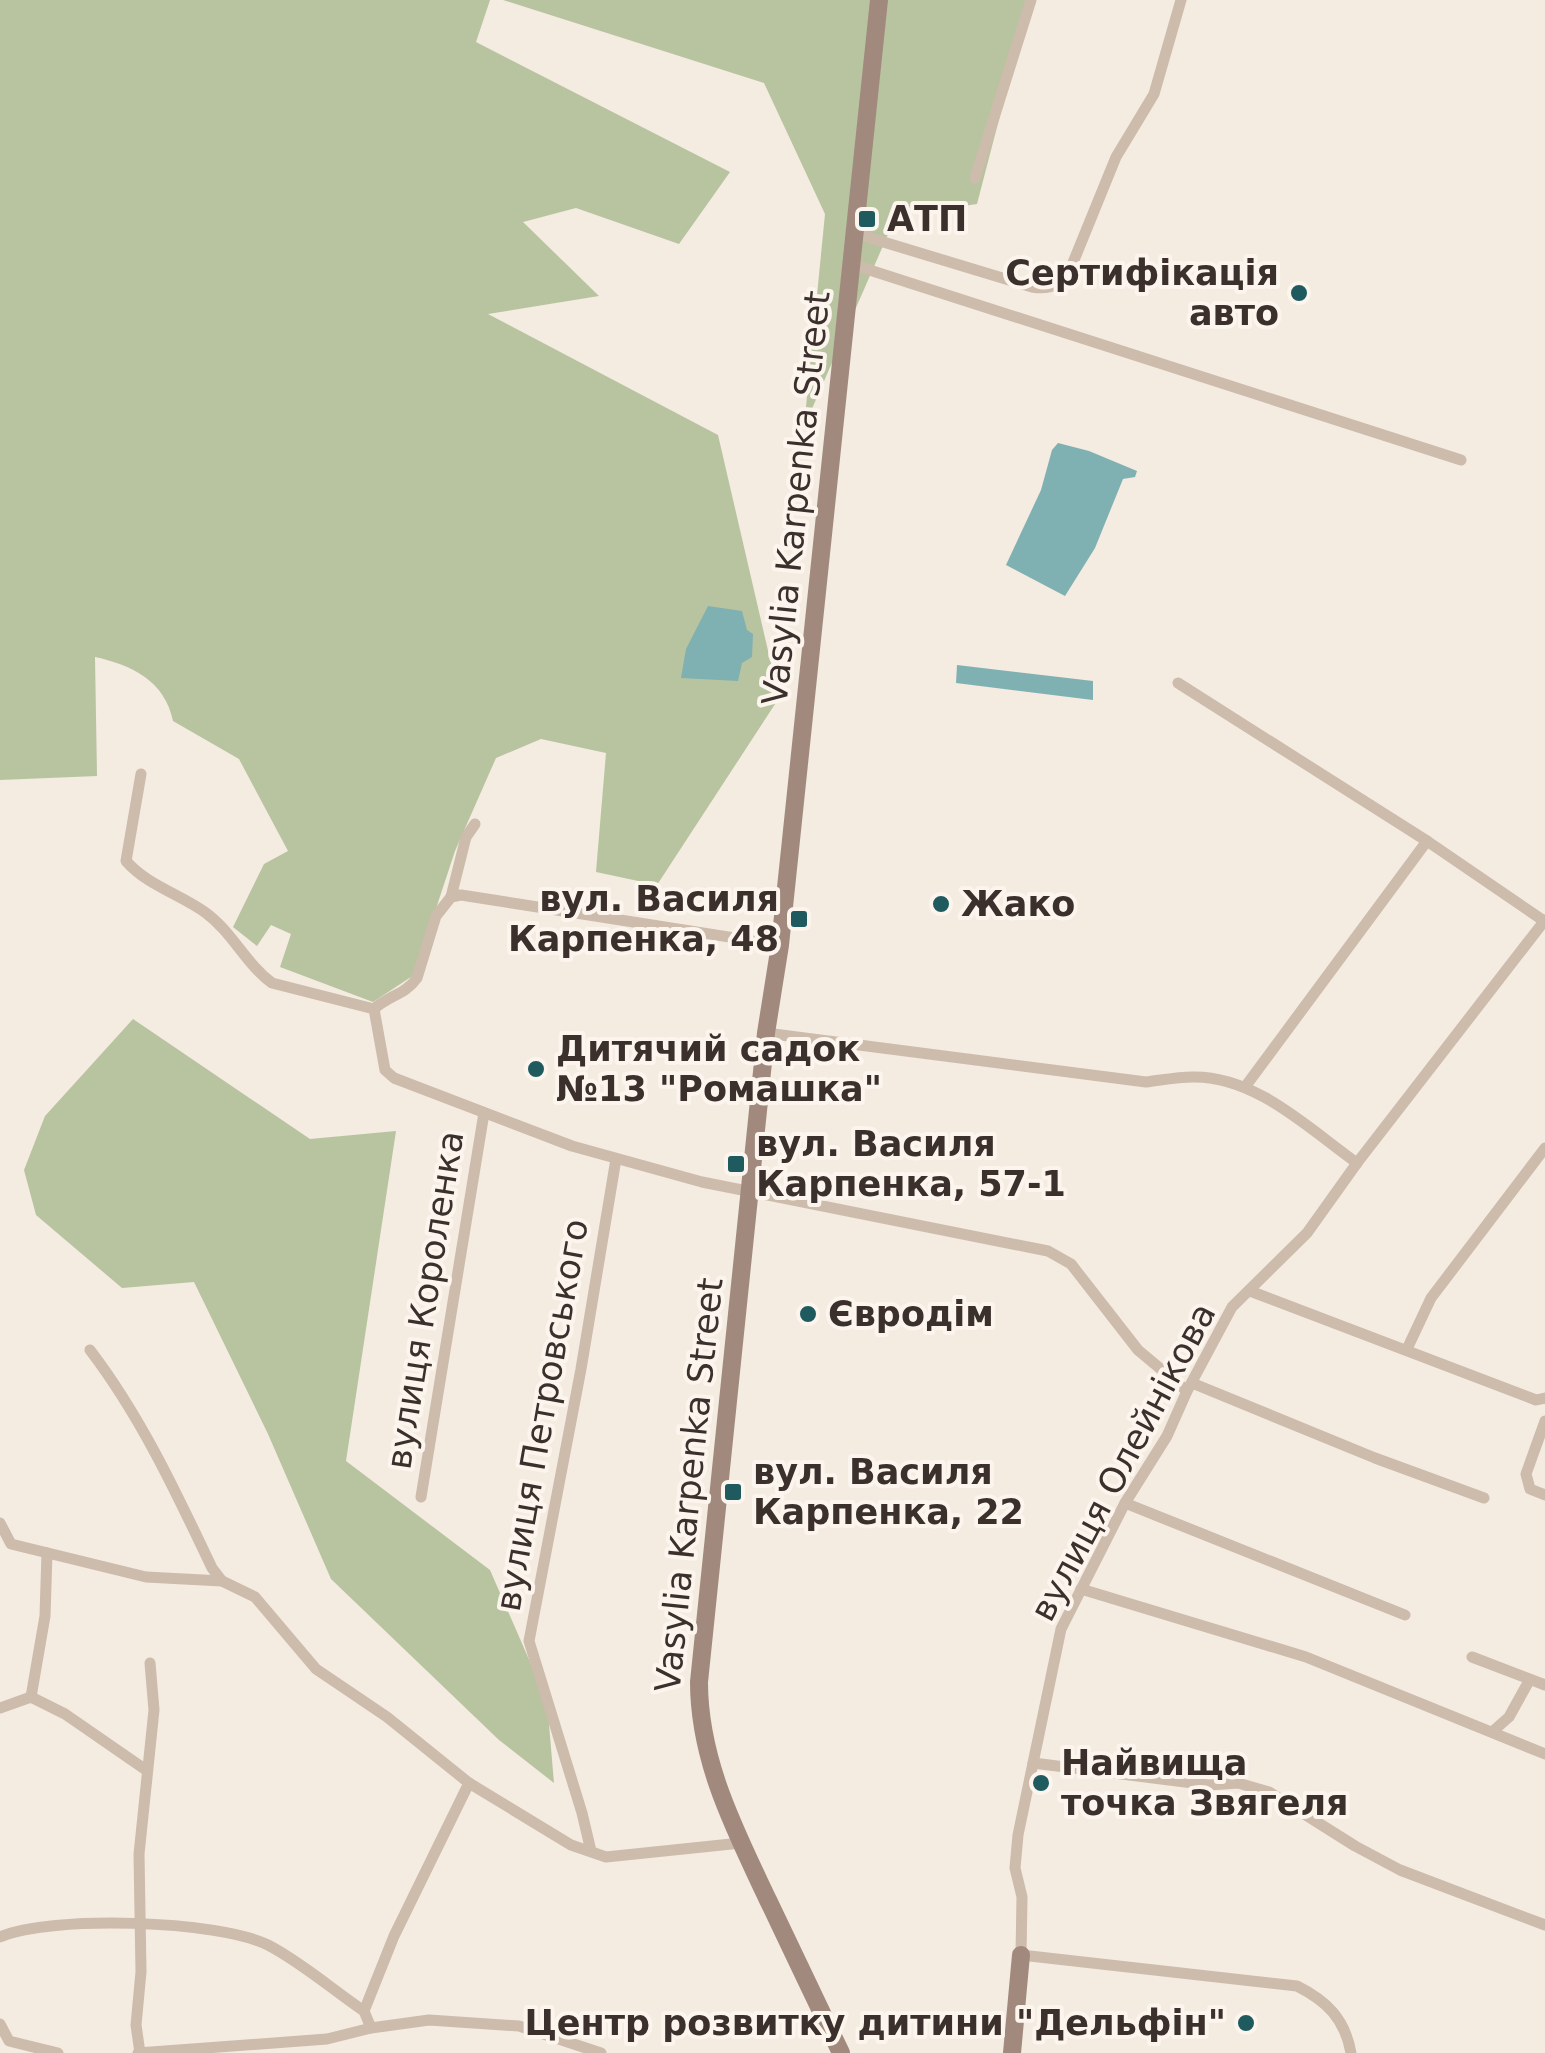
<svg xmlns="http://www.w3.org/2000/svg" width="1545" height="2053" font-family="'DejaVu Sans',sans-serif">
<rect width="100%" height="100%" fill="#f4ebe1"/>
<g fill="#b8c4a0">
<path d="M0,0H490L476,42L730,172L679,244L576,208L523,222L599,296L488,314L718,435L779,698L657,885L596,872L606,753L541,739L496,758L455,851L414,975L373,1002L280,967L291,934L271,925L257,946L233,927L264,864L288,851L239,759L173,721C165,681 132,665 95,657L97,776L0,780Z"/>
<polygon points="503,0 1030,0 977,204 896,216 804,427 825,214 764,83"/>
<polygon points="133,1019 310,1139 396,1131 346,1461 490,1570 547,1701 554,1783 499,1740 331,1579 268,1434 194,1282 122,1288 36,1215 24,1170 45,1116"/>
</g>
<g fill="#7fb0b2">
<polygon points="1058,443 1089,451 1137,471 1135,477 1123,479 1095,548 1065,596 1006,565 1041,490 1052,450"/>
<polygon points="708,606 742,611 747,630 753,634 752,657 742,663 738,681 681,678 686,649"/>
<polygon points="957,665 1093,681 1093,700 956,683"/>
</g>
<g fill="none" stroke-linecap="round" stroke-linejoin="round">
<g stroke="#cdbbac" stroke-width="11">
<polyline points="975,178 1031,0"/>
<path d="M857,234L1032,287C1049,290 1062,285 1070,270L1116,157L1154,94L1181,0"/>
<polyline points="854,265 1461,460"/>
<polyline points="1178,683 1427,841 1544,921"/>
<path d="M141,774L126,861C148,886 180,894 206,913C232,932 246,964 272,983L374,1009L385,1070L394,1078L572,1146L702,1182L1048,1251L1071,1264L1138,1350L1187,1391"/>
<polyline points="475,824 466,837 451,897 461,895 780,945"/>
<path d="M374,1009C388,996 406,994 417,978L436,916L451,897"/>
<path d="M766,1033L1146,1082C1162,1080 1178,1077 1193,1077C1256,1076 1309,1129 1357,1163"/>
<polyline points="1245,1087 1427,841"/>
<polyline points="1250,1291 1536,1400 1545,1398"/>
<polyline points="1407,1349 1431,1298 1545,1148"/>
<path d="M90,1350C141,1417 176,1492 212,1568L222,1581"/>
<polyline points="1192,1383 1375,1458 1484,1498"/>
<polyline points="1545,1421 1526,1474 1530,1489 1545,1495"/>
<polyline points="421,1497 484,1113"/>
<polyline points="1125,1503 1405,1615"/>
<polyline points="0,1523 11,1544 146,1577 222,1581 255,1597 316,1669 387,1717 469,1783 571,1845 606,1857 741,1843"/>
<polyline points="1081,1589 1306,1657 1545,1754"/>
<polyline points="1472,1657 1545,1685"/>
<polyline points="31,1697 45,1616 47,1553"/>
<polyline points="0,1708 31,1697 65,1714 146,1770"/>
<polyline points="1492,1732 1509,1717 1529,1681"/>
<polyline points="1033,1763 1209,1785 1238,1783 1269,1792 1355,1846 1400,1870 1545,1925"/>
<polyline points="591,1851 582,1813 529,1641 581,1369 616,1159"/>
<path d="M0,1937C50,1915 218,1920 268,1945C301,1962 333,1990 364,2011"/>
<polyline points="0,2024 9,2041 58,2053"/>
<polyline points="371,2028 364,2011 394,1936 469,1783"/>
<polyline points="138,2053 327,2039 371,2028 429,2020 519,2026 601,2053"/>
<polyline points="140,2053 136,2025 141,1972 139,1854 154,1710 150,1663"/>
<path d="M1351,2053C1345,2019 1327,2001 1297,1986L1021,1955L1022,1897L1015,1868L1018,1835L1061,1629L1125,1503L1167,1436L1187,1391L1232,1307L1307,1233L1357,1163L1545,920"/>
</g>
<g stroke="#a18a7d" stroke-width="18">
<path d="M841,2053C817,2002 792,1951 768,1900C735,1830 699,1761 699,1682L766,1033L780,945L879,0"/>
<polyline points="1012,2053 1021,1955"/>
</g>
</g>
<g fill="#1f5a5e" stroke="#fbf5ee" stroke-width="4">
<rect x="857" y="209" width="20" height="20" rx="5"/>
<circle cx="1299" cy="293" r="10"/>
<circle cx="941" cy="904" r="10"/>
<rect x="789" y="909" width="20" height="20" rx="5"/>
<circle cx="536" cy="1069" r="10"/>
<rect x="726" y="1154" width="20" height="20" rx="5"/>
<circle cx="808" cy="1314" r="10"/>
<rect x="723" y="1482" width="20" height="20" rx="5"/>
<circle cx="1041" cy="1783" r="10"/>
<circle cx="1246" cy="2023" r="10"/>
</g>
<g text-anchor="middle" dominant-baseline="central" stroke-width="8" stroke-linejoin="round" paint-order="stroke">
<g font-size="35" font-weight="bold" fill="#3b302b" stroke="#fbf5ee" text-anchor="start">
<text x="887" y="219">АТП</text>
<text x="1279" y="273" text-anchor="end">Сертифікація<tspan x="1279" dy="40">авто</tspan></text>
<text x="779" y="899" text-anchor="end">вул. Василя<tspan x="779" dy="40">Карпенка, 48</tspan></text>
<text x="961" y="904">Жако</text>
<text x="556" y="1049">Дитячий садок<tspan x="556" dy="40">№13 "Ромашка"</tspan></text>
<text x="756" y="1144">вул. Василя<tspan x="756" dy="40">Карпенка, 57-1</tspan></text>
<text x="828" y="1314">Євродім</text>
<text x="753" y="1472">вул. Василя<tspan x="753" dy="40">Карпенка, 22</tspan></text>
<text x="1061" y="1763">Найвища<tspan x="1061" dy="40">точка Звягеля</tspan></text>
<text x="1226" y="2023" text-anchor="end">Центр розвитку дитини "Дельфін"</text>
</g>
<g font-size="35" fill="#3b302b" stroke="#fbf5ee">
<text transform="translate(796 498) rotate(-84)">Vasylia Karpenka Street</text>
<text transform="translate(425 1300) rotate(-81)">вулиця Короленка</text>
<text transform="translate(542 1415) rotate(-80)">вулиця Петровського</text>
<text transform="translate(1123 1462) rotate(-62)">вулиця Олейнікова</text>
<text transform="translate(689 1485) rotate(-84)">Vasylia Karpenka Street</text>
</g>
</g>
</svg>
